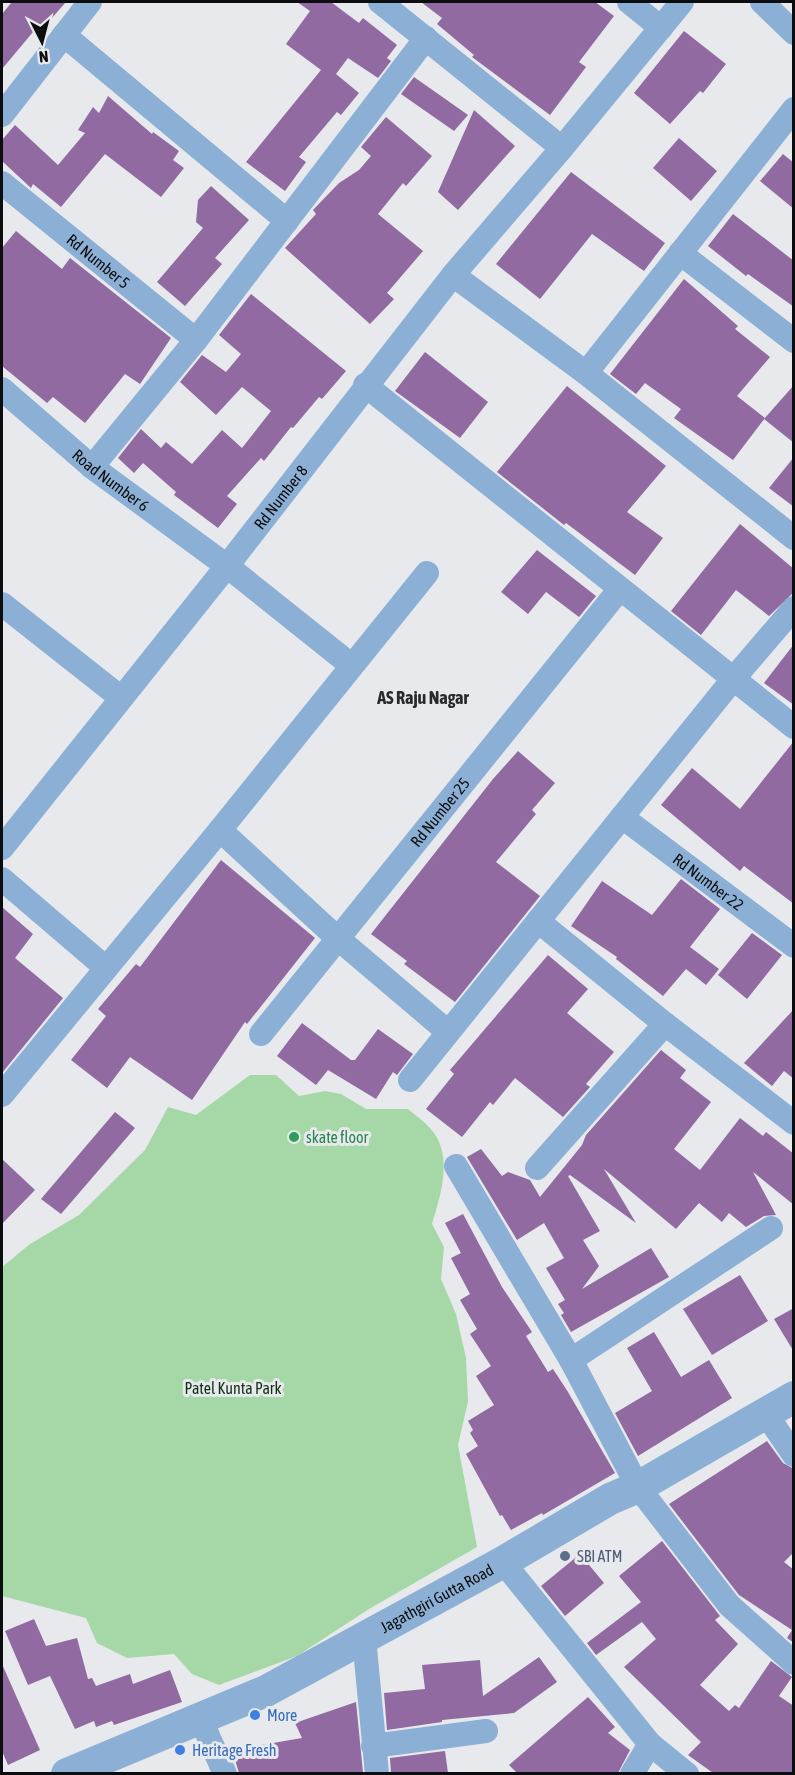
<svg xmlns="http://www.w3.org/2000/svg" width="795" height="1775" font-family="'Asap Condensed',sans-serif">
<rect width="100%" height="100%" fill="#e7e9ed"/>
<path fill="#a5d8a6" d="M250,1075H276L299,1096L325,1091L341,1094L366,1109H408C415,1115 424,1121 430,1128C454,1154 441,1194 432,1224L444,1247L441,1279L456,1314L466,1358L468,1401L458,1445L477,1547L369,1609L297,1656L219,1685L192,1674L174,1654L127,1658L97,1643L86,1618L2,1596V1267L30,1244L79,1215L145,1150L168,1107L196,1115Z"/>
<g fill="#906aa0">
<polygon points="12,2 66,2 37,35 33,32 2,69 2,14"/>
<polygon points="297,2 331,2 359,23 363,18 397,45 387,58 391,61 378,78 348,58 336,74 359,93 341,115 337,112 299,157 306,162 285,191 246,162 321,70 286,44 310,11"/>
<polygon points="421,2 595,2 614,16 579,62 586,67 550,115 472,57 474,55 437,24 442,18"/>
<polygon points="684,31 726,64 703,93 700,91 670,124 634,93"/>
<polygon points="414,77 468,115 454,131 401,94"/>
<polygon points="108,96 152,134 153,132 179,151 173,160 184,168 161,197 105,154 61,207 33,184 31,188 2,161 2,140 15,125 58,165 85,133 78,130 93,107 99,113"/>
<polygon points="474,110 515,146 458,210 438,192"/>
<polygon points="386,117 432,156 406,186 403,183 378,214 423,251 387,293 394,299 370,324 285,248 316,214 313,210 339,183 359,170 371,156 361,147"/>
<polygon points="679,138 717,171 691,201 653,168"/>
<polygon points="783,154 794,163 794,209 760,181"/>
<polygon points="571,172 665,243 644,271 592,234 540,299 496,264"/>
<polygon points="211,186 249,220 215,258 222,264 185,306 157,282 203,228 196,222 198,200"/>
<polygon points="733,214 794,261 794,307 748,274 746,276 708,246"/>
<polygon points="16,231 62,269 70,258 171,338 140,384 125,374 85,423 53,397 47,403 2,366 2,248"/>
<polygon points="684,279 738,326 735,329 770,357 737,396 765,418 733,460 674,418 681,409 645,383 636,394 610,374"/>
<polygon points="251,294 346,371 322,399 319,397 293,428 291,427 264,461 261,458 227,496 237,504 218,528 174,495 176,492 143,463 134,473 118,458 141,429 161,448 166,442 192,464 222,430 242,448 271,411 242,387 216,415 180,382 202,355 226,372 241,354 219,335"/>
<polygon points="425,352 488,402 460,438 395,391"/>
<polygon points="794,385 794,443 764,419"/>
<polygon points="567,386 666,466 627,512 663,538 635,575 566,523 564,525 497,472"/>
<polygon points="794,457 794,507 769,488"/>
<polygon points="740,524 794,569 794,592 769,616 736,590 701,635 671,611"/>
<polygon points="537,550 596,596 579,617 546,592 528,614 501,592"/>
<polygon points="794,644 794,705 764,683"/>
<polygon points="794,741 794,904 744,866 740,871 661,805 692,768 740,809"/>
<polygon points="518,751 555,783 532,810 536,814 496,862 540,896 455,1002 404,964 407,961 371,934 493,779"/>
<polygon points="221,860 315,938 247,1024 245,1022 192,1100 130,1057 107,1088 71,1060 106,1016 98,1009 136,964 140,967"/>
<polygon points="681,879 720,909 690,947 719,969 706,985 686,969 663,996 616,959 617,957 571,926 602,881 652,915"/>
<polygon points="2,907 33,934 15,958 63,998 2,1073"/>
<polygon points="752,933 782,955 747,999 718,975"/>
<polygon points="548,955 588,989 567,1013 614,1052 586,1084 590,1087 563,1117 515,1078 493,1105 490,1102 462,1137 426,1109 454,1074 450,1070"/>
<polygon points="794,1009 794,1079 784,1071 772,1086 744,1063"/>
<polygon points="302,1023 351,1060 355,1060 378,1029 413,1054 397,1075 393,1072 376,1099 328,1070 316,1085 277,1056"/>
<polygon points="661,1050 686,1070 680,1078 711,1102 674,1149 700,1170 740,1118 763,1136 766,1132 794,1154 794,1205 753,1172 776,1215 764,1216 746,1227 729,1213 722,1222 699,1203 676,1229 604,1169 636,1223 570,1175 568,1176 600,1231 583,1240 599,1266 582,1289 651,1248 669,1277 571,1332 561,1315 564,1313 558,1304 565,1300 546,1268 564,1258 544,1223 517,1240 467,1157 481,1149 502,1176 508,1172 530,1180 540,1197 582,1145 586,1135"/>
<polygon points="115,1112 135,1128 61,1214 41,1199"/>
<polygon points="2,1159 35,1190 2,1224"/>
<polygon points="463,1214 502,1287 532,1332 526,1336 548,1372 553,1369 568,1392 615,1473 543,1515 542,1513 511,1530 502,1515 500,1516 466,1454 478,1446 470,1433 473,1430 468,1421 494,1405 476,1376 491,1366 470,1334 477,1329 460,1300 470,1294 451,1258 461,1253 445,1223"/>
<polygon points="740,1275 768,1321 712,1355 683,1309"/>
<polygon points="794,1308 794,1352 774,1319"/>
<polygon points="654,1332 681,1377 709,1360 732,1398 638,1456 615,1413 652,1391 627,1348"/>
<polygon points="767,1441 783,1463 794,1469 794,1552 784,1562 794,1570 794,1643 787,1638 792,1630 739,1595 669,1504"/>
<polygon points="662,1541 720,1616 715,1620 738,1644 700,1685 729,1711 735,1705 739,1708 771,1661 792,1677 779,1696 794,1706 794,1773 713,1773 688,1755 701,1742 624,1667 656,1639 642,1622 596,1655 587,1643 641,1602 619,1576"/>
<polygon points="580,1554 604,1583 565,1616 541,1586"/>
<polygon points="34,1619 46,1646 77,1638 88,1679 92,1678 96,1686 130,1674 133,1684 170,1670 182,1702 114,1725 112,1721 96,1727 94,1721 75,1729 50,1676 28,1685 5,1631"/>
<polygon points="539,1657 557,1682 514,1713 442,1720 442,1722 387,1730 384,1693 425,1689 422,1665 480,1660 483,1696"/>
<polygon points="2,1664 40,1750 8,1765 2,1751"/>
<polygon points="588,1697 615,1727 608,1733 630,1750 618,1773 517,1773 509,1765"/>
<polygon points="356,1702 363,1773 239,1773 232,1750 302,1738 295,1723"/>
<polygon points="445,1751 448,1773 391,1773 390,1758"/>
</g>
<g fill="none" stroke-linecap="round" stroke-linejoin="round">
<g stroke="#8cafd5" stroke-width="24">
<polyline points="380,2 562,148 682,2"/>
<polyline points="629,2 661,28"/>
<polyline points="762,2 794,33"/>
<polyline points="64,35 287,221"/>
<polyline points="2,115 90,2"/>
<path id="s1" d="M2,183L196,340"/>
<polyline points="680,253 794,341"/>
<polyline points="453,275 586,373 794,538"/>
<polyline points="586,373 794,109"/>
<polyline points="365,385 794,727"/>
<path id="s2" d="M2,389L92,467L227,566L351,665"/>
<polyline points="92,467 196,340 426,38"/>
<polyline points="2,604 120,697"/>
<path id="s3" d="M622,817L794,946"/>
<polyline points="220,830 335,936 448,1032"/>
<path id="s4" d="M2,848L227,566L453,275L562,148"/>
<polyline points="2,879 106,968"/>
<polyline points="538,921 665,1024 794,1123"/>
<path id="s5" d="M261,1034L619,590"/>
<polyline points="410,1080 734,678 794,608"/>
<polyline points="2,1095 220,830 427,573"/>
<polyline points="456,1166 571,1360 638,1487 729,1605 794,1663"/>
<polyline points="537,1168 665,1024"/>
<polyline points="571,1360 771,1228"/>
<polyline points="766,1414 794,1455"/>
<polyline points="503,1562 650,1744 687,1774"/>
<polyline points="364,1638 377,1774"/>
<polyline points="201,1720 225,1774"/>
<polyline points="373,1746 486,1731"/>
<polyline points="632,1774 650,1744"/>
</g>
<path stroke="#8cafd5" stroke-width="32" id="s6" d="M67,1774L266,1691L503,1562L610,1499L638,1487L794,1397"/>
</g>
<circle fill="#2e9e5b" stroke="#e7e9ed" stroke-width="2" cx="294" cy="1137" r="6"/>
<circle fill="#5c6f8a" stroke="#e7e9ed" stroke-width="2" cx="565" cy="1556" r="6"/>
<g fill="#3f7fe0" stroke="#e7e9ed" stroke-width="2">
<circle cx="255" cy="1715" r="6"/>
<circle cx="180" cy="1750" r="6"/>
</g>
<g text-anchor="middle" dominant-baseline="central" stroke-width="6" stroke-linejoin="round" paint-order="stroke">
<g font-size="16" fill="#0c0d0e" stroke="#e7e9ed">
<text stroke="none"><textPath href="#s1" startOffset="124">Rd Number 5</textPath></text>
<text stroke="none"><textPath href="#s2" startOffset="142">Road Number 6</textPath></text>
<text stroke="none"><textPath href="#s4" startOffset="448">Rd Number 8</textPath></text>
<text stroke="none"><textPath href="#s5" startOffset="285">Rd Number 25</textPath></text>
<text stroke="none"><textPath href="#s3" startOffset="108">Rd Number 22</textPath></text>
<text stroke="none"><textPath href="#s6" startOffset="410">Jagathgiri Gutta Road</textPath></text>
</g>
<g font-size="16" fill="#27864d" stroke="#e7e9ed" text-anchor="start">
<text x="306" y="1137">skate floor</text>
</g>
<g font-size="16" fill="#0c3210" stroke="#e7e9ed">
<text x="233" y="1388">Patel Kunta Park</text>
</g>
<g font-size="16" fill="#4e5e75" stroke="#e7e9ed" text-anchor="start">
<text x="577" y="1556">SBI ATM</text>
</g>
<g font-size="16" fill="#366cbe" stroke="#e7e9ed" text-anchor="start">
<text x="267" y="1715">More</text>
<text x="192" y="1750">Heritage Fresh</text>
</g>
<g font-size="18" font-weight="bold" fill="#292a2d" stroke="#e7e9ed">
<text x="423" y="697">AS Raju Nagar</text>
</g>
</g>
<rect width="795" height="1775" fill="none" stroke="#0c0d0e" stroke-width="6"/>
<g transform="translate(42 42) rotate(174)" stroke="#e7e9ed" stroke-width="4.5" paint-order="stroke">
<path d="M0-4.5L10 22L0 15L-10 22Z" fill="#0c0d0e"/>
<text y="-9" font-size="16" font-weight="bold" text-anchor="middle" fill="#0c0d0e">N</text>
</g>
</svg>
